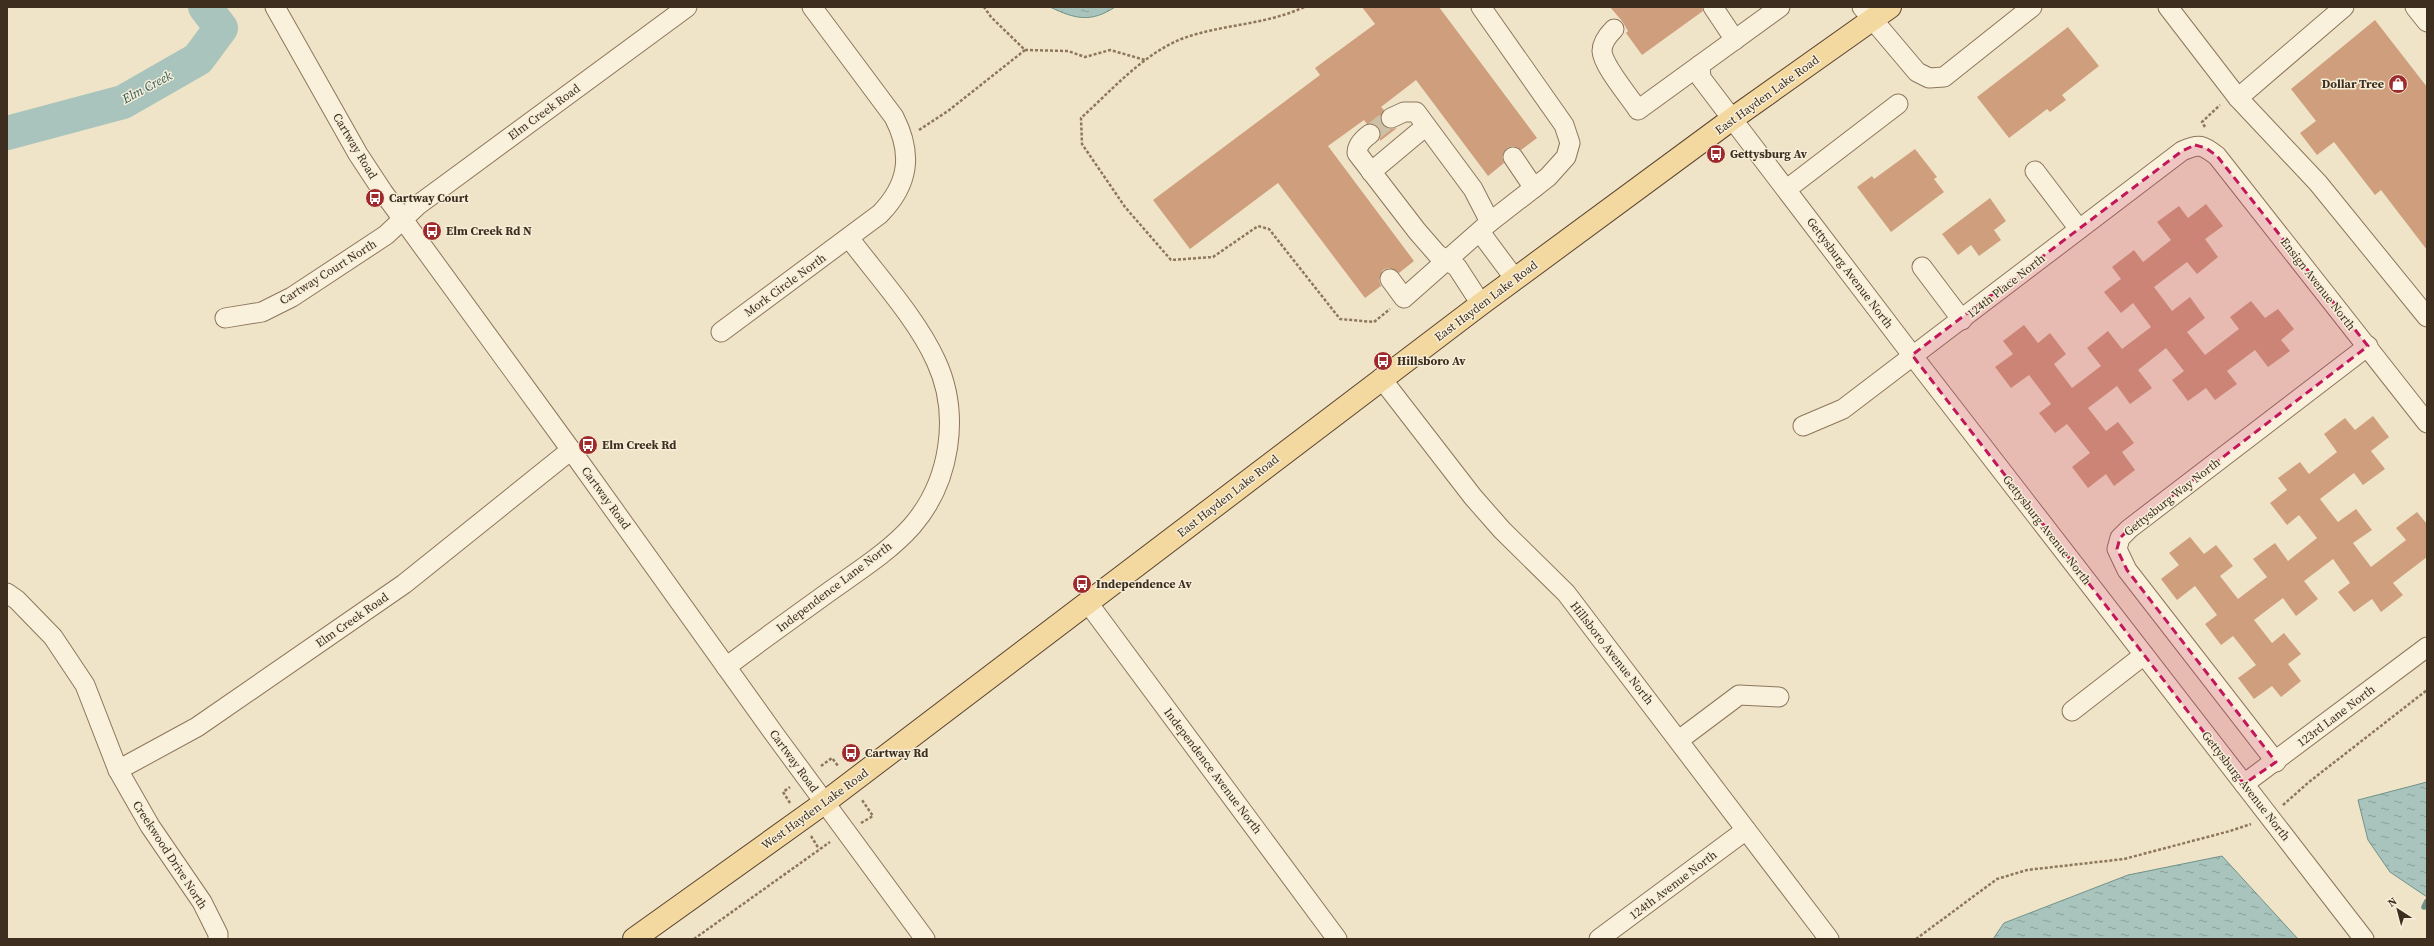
<svg xmlns="http://www.w3.org/2000/svg" width="2434" height="946" font-family="'Source Serif 4',serif">
<defs>
<pattern id="water-ripples" width="26" height="14" patternUnits="userSpaceOnUse"><rect width="26" height="14" fill="#a9c4bc"/><path d="M2 4q2-2 4 0t4 0M15 11q2-2 4 0t4 0" fill="none" stroke="#8ba098"/></pattern>
</defs>
<rect width="100%" height="100%" fill="#f0e4c8"/>
<g fill="url(#water-ripples)" stroke="#6f938a">
<path d="M1050,7H1115C1091,23 1075,19 1050,7Z"/>
<polygon points="2427,779 2427,897 2390,872 2368,840 2358,800 2427,782"/>
<polygon points="2222,856 2298,939 1993,939 2004,923 2128,875"/>
</g>
<g fill="none" stroke-linecap="round" stroke-linejoin="round">
<polyline stroke="#6f938a" stroke-width="5.5" points="2424,907 2427,901"/>
<polyline stroke="#a9c4bc" stroke-width="34" points="7,133 123,102 198,59 221,28 205,7"/>
</g>
<g fill="#cf9f7d">
<polygon points="1362,7 1439,7 1537,138 1521,150 1513,146 1507,148 1502,157 1504,163 1488,176 1416,80 1381,107 1384,110 1380,117 1381,123 1390,129 1397,128 1380,141 1379,128 1374,124 1367,124 1364,120 1328,146 1414,261 1399,273 1389,268 1383,270 1379,280 1381,286 1365,298 1278,183 1190,249 1153,200 1320,75 1315,68 1375,24"/>
<polygon points="1610,7 1702,7 1703,11 1642,55 1626,33 1628,31 1622,21"/>
<polygon points="2375,20 2427,87 2427,250 2381,190 2375,195 2334,142 2317,155 2300,133 2316,121 2291,89"/>
<polygon points="2068,27 2099,66 2062,95 2066,100 2050,112 2047,109 2009,138 1977,97"/>
<polygon points="1915,149 1937,177 1934,179 1944,192 1891,232 1857,187 1872,176 1874,179"/>
<polygon points="1990,198 2006,221 1994,230 2001,240 1979,256 1971,245 1958,255 1942,234"/>
<polygon points="2206,204 2223,226 2205,239 2218,257 2197,274 2187,262 2154,287 2172,311 2190,297 2205,318 2187,332 2205,355 2239,329 2230,317 2251,301 2265,318 2278,309 2294,329 2281,340 2290,351 2268,367 2255,350 2227,371 2237,384 2215,400 2206,388 2188,401 2172,380 2184,371 2166,348 2138,370 2152,388 2130,404 2117,386 2088,408 2106,431 2118,422 2134,443 2122,452 2135,470 2114,486 2106,474 2088,488 2072,467 2090,453 2067,424 2055,433 2039,413 2051,404 2029,375 2011,388 1995,367 2013,354 2003,341 2024,325 2038,343 2050,333 2066,354 2054,364 2072,388 2101,366 2087,348 2108,331 2122,349 2151,327 2133,303 2121,313 2104,292 2121,279 2112,267 2134,250 2143,262 2171,240 2157,222 2179,206 2188,218"/>
<polygon points="2373,416 2389,437 2371,451 2385,469 2363,485 2354,473 2320,499 2338,522 2356,509 2372,530 2353,543 2371,567 2406,540 2396,528 2417,512 2427,524 2427,557 2393,583 2403,595 2381,612 2372,599 2354,612 2338,592 2350,583 2333,559 2304,581 2318,599 2296,616 2283,598 2254,620 2272,643 2284,633 2301,654 2288,664 2301,681 2281,697 2272,686 2254,699 2238,678 2256,665 2233,636 2221,645 2205,624 2217,615 2195,586 2177,600 2161,579 2179,565 2169,553 2190,537 2204,554 2216,545 2233,566 2220,576 2238,599 2267,577 2253,559 2275,543 2288,561 2317,538 2299,515 2287,525 2270,503 2287,490 2278,478 2300,462 2309,474 2337,452 2324,434 2345,418 2355,430"/>
</g>
<g fill="none" stroke-linecap="round" stroke-linejoin="round">
<polyline stroke="#ccc0a6" stroke-width="19" stroke-dasharray="19 10" stroke-linecap="butt" points="1370,134 1391,118"/>
<defs>
<g id="minor">
<polyline points="275,7 358,154 383,192 571,450 775,735 925,939"/>
<polyline points="1713,7 1735,40"/>
<polyline points="1780,7 1700,65 1701,78 1912,355 2364,939"/>
<polyline points="1862,7 1917,72 1929,78 1944,77 2032,7"/>
<polyline points="2168,7 2238,98 2318,183 2427,317"/>
<polyline points="2415,7 2427,22"/>
<path d="M1614,29C1608,35 1602,42 1602,51C1603,66 1629,96 1638,110L1700,65"/>
<polyline points="2238,98 2344,7"/>
<polyline points="1391,118 1404,112 1416,112 1473,189 1490,222"/>
<path d="M1370,134C1363,139 1357,145 1357,153L1417,231L1437,254L1457,267L1481,304"/>
<polyline points="1513,157 1534,188"/>
<polyline points="2035,171 2079,229"/>
<polyline points="1371,172 1426,126"/>
<polyline points="1787,189 1898,104"/>
<polyline points="1480,232 1515,279"/>
<polyline points="1922,267 1962,320"/>
<polyline points="1390,279 1404,298 1490,222 1548,177 1566,157 1570,143 1564,125 1481,7"/>
<polyline points="225,318 262,312 292,297 386,235 418,205 687,7"/>
<path d="M721,332L880,214C909,184 913,154 894,117L812,7"/>
<polyline points="1381,378 1473,497 1502,530 1566,593 1829,939"/>
<path d="M1803,426L1843,409L2182,151C2199,143 2203,145 2217,156L2427,423"/>
<polyline points="7,593 17,600 53,637 85,685 118,770 150,826 202,902 218,934 218,939"/>
<polyline points="1088,603 1337,939"/>
<path d="M726,667C759,642 793,618 826,594C855,573 888,553 912,526C950,482 961,415 936,361C917,319 877,275 849,238"/>
<polyline points="2072,711 2144,655"/>
<polyline points="1679,740 1739,695 1779,697"/>
<polyline points="2276,762 2127,570 2117,549 2120,538 2129,529 2368,346"/>
<polyline points="118,770 197,727 404,584 571,450"/>
<polyline points="2244,784 2427,647"/>
<polyline points="1599,939 1746,830"/>
</g>
<polyline id="major" points="634,939 824,803 1481,304 1732,119 1890,7"/>
</defs>
<use href="#minor" stroke="#8d765c" stroke-width="21"/>
<use href="#major" stroke="#5b4430" stroke-width="24"/>
<g stroke="#8d765c" stroke-width="2.5" stroke-dasharray="3 2" stroke-linecap="butt">
<path d="M1304,7C1266,25 1223,24 1184,38C1144,53 1112,90 1081,118L1082,144L1125,207L1171,260L1213,257L1258,226L1269,229L1340,319L1374,322L1390,309"/>
<polyline points="1025,50 1068,51 1085,57 1110,50 1145,60"/>
<polyline points="2205,127 2202,122 2220,105"/>
<polyline points="919,130 948,111 1025,50 991,17 984,7"/>
<polyline points="821,766 832,758 838,766"/>
<polyline points="790,803 783,792 790,787"/>
<polyline points="2283,805 2309,782 2427,690"/>
<polyline points="861,823 873,816 862,800"/>
<polyline points="811,836 819,849"/>
<polyline points="694,939 830,842"/>
<polyline points="1916,939 1997,879 2027,870 2124,859 2230,831 2251,824"/>
</g>
<use href="#minor" stroke="#faf1dc" stroke-width="19"/>
<use href="#major" stroke="#f3d9a0" stroke-width="22"/>
</g>
<path fill="#c2185b" fill-opacity="0.2" stroke="#c2185b" stroke-width="3" stroke-dasharray="8 5" stroke-linejoin="round" d="M2195,145L2206,148L2217,156L2368,346L2129,529L2120,538L2117,549L2127,570L2276,762L2244,784L1912,355L2182,151Z"/>
<defs>
<symbol id="shop-disc" viewBox="-11 -11 22 22"><circle r="9.5" fill="#9e2a2b" stroke="#f7eed8"/><path d="M-5-2.5h2.3a2.7 3.5 0 0 1 5.4 0H5L5.5 6h-11ZM-1.5-2.5h3a1.5 2.3 0 0 0-3 0Z" fill="#fff"/></symbol>
<symbol id="bus-disc" viewBox="-11 -11 22 22"><circle r="9.5" fill="#9e2a2b" stroke="#f7eed8"/><path d="M-5-6H5V4H4V6H2V4H-2V6H-4V4H-5ZM-3.5-4V0h7V-4ZM-3.5 1.2v1.5H-2V1.2ZM2 1.2v1.5H3.5V1.2Z" fill="#fff"/></symbol>
</defs>
<g fill-rule="evenodd">
<use href="#shop-disc" x="2387" y="73" width="22" height="22"/>
<use href="#bus-disc" x="1705" y="143" width="22" height="22"/>
<use href="#bus-disc" x="364" y="187" width="22" height="22"/>
<use href="#bus-disc" x="421" y="220" width="22" height="22"/>
<use href="#bus-disc" x="1372" y="350" width="22" height="22"/>
<use href="#bus-disc" x="577" y="434" width="22" height="22"/>
<use href="#bus-disc" x="1071" y="573" width="22" height="22"/>
<use href="#bus-disc" x="840" y="742" width="22" height="22"/>
</g>
<g text-anchor="middle" dominant-baseline="central" stroke-width="3" stroke-linejoin="round" paint-order="stroke">
<g font-size="12" font-weight="bold" fill="#3d2e20" stroke="#f7eed8" text-anchor="start">
<text x="2384" y="84" text-anchor="end">Dollar Tree</text>
<text x="1730" y="154">Gettysburg Av</text>
<text x="389" y="198">Cartway Court</text>
<text x="446" y="231">Elm Creek Rd N</text>
<text x="1397" y="361">Hillsboro Av</text>
<text x="602" y="445">Elm Creek Rd</text>
<text x="1096" y="584">Independence Av</text>
<text x="865" y="753">Cartway Rd</text>
</g>
<g font-size="12" fill="#3d2e20" stroke="#f7eed8">
<text transform="translate(1767 95) rotate(-36)">East Hayden Lake Road</text>
<text transform="translate(544 112) rotate(-36)">Elm Creek Road</text>
<text transform="translate(355 146) rotate(59)">Cartway Road</text>
<text transform="translate(328 272) rotate(-32)">Cartway Court North</text>
<text transform="translate(1850 273) rotate(53)">Gettysburg Avenue North</text>
<text transform="translate(2318 284) rotate(52)">Ensign Avenue North</text>
<text transform="translate(785 285) rotate(-36)">Mork Circle North</text>
<text transform="translate(2006 286) rotate(-38)">124th Place North</text>
<text transform="translate(1486 301) rotate(-37)">East Hayden Lake Road</text>
<text transform="translate(1228 496) rotate(-38)">East Hayden Lake Road</text>
<text transform="translate(2172 497) rotate(-38)">Gettysburg Way North</text>
<text transform="translate(606 498) rotate(54)">Cartway Road</text>
<text transform="translate(2047 530) rotate(52)">Gettysburg Avenue North</text>
<text transform="translate(834 587) rotate(-37)">Independence Lane North</text>
<text transform="translate(352 620) rotate(-35)">Elm Creek Road</text>
<text transform="translate(1612 653) rotate(52)">Hillsboro Avenue North</text>
<text transform="translate(2336 716) rotate(-37)">123rd Lane North</text>
<text transform="translate(794 761) rotate(54)">Cartway Road</text>
<text transform="translate(1213 771) rotate(53)">Independence Avenue North</text>
<text transform="translate(2246 786) rotate(52)">Gettysburg Avenue North</text>
<text transform="translate(815 809) rotate(-36)">West Hayden Lake Road</text>
<text transform="translate(170 855) rotate(57)">Creekwood Drive North</text>
<text transform="translate(1673 885) rotate(-37)">124th Avenue North</text>
</g>
<g font-size="13" font-style="italic" fill="#2f5d5a" stroke="#f7eed8">
<text transform="translate(147 87) rotate(-28)">Elm Creek</text>
</g>
</g>
<rect width="2434" height="946" fill="none" stroke="#3d2e20" stroke-width="16"/>
<g transform="translate(2398 910) rotate(324)" stroke="#f7eed8" stroke-width="3" paint-order="stroke">
<path d="M0-3L7 15L0 10L-7 15Z" fill="#3d2e20"/>
<text y="-6" font-size="11" font-weight="bold" text-anchor="middle" fill="#3d2e20">N</text>
</g>
</svg>
